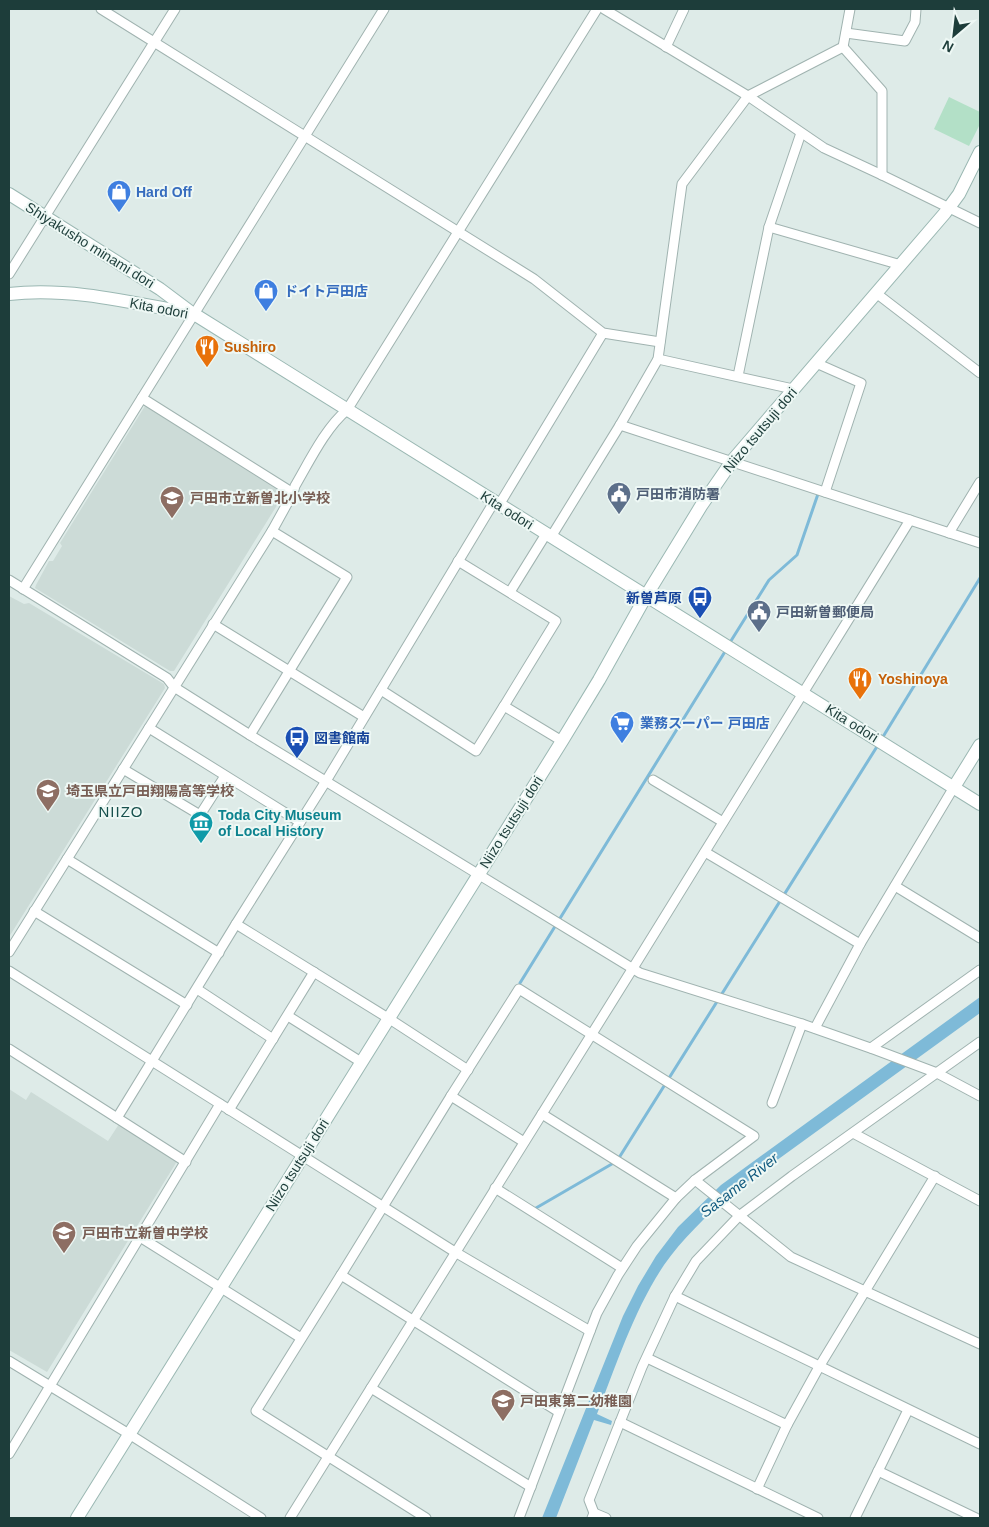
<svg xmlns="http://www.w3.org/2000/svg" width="989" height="1527" font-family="Helvetica,'Noto Sans JP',sans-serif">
<rect width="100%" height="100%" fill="#deebe8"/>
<g fill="#ccdbd7">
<polygon points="145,406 284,494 174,671 170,671 35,588 36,585 49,561 53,561 62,546 60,543"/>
<polygon points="9,596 24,604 29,603 164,684 165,688 9,937"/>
<polygon points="9,1089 26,1100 31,1092 108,1141 121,1121 179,1158 47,1372 9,1350"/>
</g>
<polygon fill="#b3e0c7" points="949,97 980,112 980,124 969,146 934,129"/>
<path fill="#7ebad8" d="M980,997V1013L729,1195C707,1216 682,1239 664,1265C634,1310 617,1363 597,1414L612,1421L611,1425L594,1420L556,1518H542L623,1316L638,1286L656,1256L678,1227L721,1185Z"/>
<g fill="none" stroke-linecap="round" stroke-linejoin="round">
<g stroke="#7ebad8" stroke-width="3">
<polyline points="729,644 769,580 797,555 818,494"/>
<polyline points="881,740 980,578"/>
<polyline points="520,983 726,650"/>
<polyline points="536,1208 617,1161 878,745"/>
</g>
<defs>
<g id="street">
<polyline points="101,9 534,279 603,333 660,342"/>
<polyline points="850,9 843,47 748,96 824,148 882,175 980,223"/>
<polyline points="846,33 905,41 915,22 916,9"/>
<polyline points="666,47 684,9"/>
<polyline points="843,47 882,91 882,175"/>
<polyline points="769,227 901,265"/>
<polyline points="9,274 175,9"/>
<polyline points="876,293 980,373"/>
<polyline points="658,359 793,389"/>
<polyline points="816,363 861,383 825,492"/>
<polyline points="738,376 769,227 801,133"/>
<polyline points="142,398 293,493"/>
<polyline points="620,425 980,543"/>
<polyline points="499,505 603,333"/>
<polyline points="949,533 980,482"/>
<polyline points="551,537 620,425 658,359 682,184 748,96 604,9"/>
<polyline points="458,561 556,621 504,706 562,741"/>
<polyline points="9,580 167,678 174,687 250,735 640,973 802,1024 876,1050 937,1073 980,1096"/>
<polyline points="23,589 384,9"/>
<polyline points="510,592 546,534"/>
<polyline points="213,624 364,717"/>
<polyline points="381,690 476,751 504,706"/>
<polyline points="149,728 300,822"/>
<polyline points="250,735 347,577 272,531"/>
<polyline points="123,769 200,815 225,776"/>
<polyline points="653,780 723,822"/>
<polyline points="705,852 860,944"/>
<polyline points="67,859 219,953"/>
<polyline points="895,886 980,938"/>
<polyline points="34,911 187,1005"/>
<polyline points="236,924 388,1018 468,1070"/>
<path d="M9,952L272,531L293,493L295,486C309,462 326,427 347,410L597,9"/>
<polyline points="9,971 455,1252 590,1331"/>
<polyline points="197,989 273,1039"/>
<polyline points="288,1016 361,1062"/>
<polyline points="815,1028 860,944 954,787"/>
<polyline points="871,1048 980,970"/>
<polyline points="9,1049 186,1162"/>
<polyline points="451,1096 519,989 754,1136 695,1180 676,1198 637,1246 618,1275 597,1313 519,1518"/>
<polyline points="772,1103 802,1024"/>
<polyline points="229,1110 314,972"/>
<polyline points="542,1114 676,1198"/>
<polyline points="117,1118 236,924 326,781 494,502"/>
<polyline points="853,1133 980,1201"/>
<polyline points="524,1142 451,1096 341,1275 559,1412"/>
<polyline points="695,1180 791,1257 980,1344"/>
<polyline points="495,1188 622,1268"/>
<polyline points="140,1237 301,1338"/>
<polyline points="341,1275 256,1411 426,1518"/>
<polyline points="675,1296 980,1444"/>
<polyline points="647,1358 787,1425"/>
<polyline points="9,1361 129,1434 261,1518"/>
<polyline points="371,1388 531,1487"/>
<polyline points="620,1422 818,1518"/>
<polyline points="9,1454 220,1104"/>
<polyline points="878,1471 976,1518"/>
<polyline points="757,1489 787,1425 819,1367 935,1176"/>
<polyline points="594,1513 606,1518"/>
<polyline points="290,1518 633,968 910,520"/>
<polyline points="592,1518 594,1513 589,1500 642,1367 675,1296 696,1261 739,1216 792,1176 980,1042"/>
<polyline points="855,1518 908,1410"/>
</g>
<g id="secondary">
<polyline points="9,194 160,289 192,313"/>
<path d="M9,294C71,287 133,303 194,314L980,804"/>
<polyline points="954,787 980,745"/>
<polyline points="77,1518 562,741 599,680 646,596 701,506 732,461 945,213 959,194 980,152"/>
</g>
</defs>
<use href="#street" stroke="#a0b3b0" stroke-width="11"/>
<use href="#secondary" stroke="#9bb8b3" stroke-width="14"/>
<use href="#street" stroke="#fff" stroke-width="9"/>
<use href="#secondary" stroke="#fff" stroke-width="12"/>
</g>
<defs>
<symbol id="shop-pin" viewBox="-11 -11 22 30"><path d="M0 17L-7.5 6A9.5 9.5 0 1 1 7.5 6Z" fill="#3f7fe0" stroke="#eef8f5"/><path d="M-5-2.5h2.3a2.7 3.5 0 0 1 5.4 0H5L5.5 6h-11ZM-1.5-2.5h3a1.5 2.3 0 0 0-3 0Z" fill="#fff"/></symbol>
<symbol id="restaurant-pin" viewBox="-11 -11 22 30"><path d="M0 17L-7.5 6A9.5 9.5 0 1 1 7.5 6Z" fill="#e8710a" stroke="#eef8f5"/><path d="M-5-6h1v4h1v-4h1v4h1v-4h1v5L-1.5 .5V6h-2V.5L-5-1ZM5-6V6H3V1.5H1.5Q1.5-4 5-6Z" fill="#fff"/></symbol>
<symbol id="civic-pin" viewBox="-11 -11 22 30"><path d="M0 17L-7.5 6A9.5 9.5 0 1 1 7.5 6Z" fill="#5c6f8a" stroke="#eef8f5"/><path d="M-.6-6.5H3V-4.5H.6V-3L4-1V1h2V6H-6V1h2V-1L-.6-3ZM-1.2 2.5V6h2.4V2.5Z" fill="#fff"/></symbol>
<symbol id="school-pin" viewBox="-11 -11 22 30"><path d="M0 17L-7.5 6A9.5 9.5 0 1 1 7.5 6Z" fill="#8d6e63" stroke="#eef8f5"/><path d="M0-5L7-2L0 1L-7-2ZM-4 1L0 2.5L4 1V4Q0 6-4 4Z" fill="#fff"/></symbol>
<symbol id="bus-pin" viewBox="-11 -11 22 30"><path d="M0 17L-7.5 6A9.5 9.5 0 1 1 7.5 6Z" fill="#1a4fb4" stroke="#eef8f5"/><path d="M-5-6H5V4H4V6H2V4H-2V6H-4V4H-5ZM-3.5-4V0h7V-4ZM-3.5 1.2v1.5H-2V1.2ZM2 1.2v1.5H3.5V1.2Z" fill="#fff"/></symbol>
<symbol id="supermarket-pin" viewBox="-11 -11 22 30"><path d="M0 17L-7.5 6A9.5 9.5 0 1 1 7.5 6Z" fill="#3f7fe0" stroke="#eef8f5"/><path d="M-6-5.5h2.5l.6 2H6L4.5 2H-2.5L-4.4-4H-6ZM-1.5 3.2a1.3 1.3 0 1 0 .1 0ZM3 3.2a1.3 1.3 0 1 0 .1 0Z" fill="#fff"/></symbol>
<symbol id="museum-pin" viewBox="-11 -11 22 30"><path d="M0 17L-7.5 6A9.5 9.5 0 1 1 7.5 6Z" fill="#0f9aa8" stroke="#eef8f5"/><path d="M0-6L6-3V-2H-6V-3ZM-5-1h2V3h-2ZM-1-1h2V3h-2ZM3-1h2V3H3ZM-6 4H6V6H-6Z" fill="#fff"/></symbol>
</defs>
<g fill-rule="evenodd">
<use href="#shop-pin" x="105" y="178" width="28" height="38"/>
<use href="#shop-pin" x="252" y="277" width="28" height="38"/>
<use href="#restaurant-pin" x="193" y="333" width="28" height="38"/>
<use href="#civic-pin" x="605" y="480" width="28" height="38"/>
<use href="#school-pin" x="158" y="484" width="28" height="38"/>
<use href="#bus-pin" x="686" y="584" width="28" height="38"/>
<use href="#civic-pin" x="745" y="598" width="28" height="38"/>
<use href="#restaurant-pin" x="846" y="665" width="28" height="38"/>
<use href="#supermarket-pin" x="608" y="709" width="28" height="38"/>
<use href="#bus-pin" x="283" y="724" width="28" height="38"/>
<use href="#school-pin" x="34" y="777" width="28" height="38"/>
<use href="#museum-pin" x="187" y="809" width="28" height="38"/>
<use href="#school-pin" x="50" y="1219" width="28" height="38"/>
<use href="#school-pin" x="489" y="1387" width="28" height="38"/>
</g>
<g text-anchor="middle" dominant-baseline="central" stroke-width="4" stroke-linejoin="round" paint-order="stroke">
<g font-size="14" font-weight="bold" fill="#366cbe" stroke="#eef8f5" text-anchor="start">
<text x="136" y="192">Hard Off</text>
<text x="284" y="291">ドイト戸田店</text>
<text x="640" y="723">業務スーパー 戸田店</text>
</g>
<g font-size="14" fill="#1d3d3a" stroke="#eef8f5">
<text transform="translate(90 245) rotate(32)">Shiyakusho minami dori</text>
<text transform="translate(159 308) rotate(11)">Kita odori</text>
<text transform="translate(760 430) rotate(-50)">Niizo tsutsuji dori</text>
<text transform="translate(507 510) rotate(32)">Kita odori</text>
<text transform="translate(852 723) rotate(32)">Kita odori</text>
<text transform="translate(511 822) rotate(-58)">Niizo tsutsuji dori</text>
<text transform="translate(297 1165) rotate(-58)">Niizo tsutsuji dori</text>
</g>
<g font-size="14" font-weight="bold" fill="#c56008" stroke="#eef8f5" text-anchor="start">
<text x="224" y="347">Sushiro</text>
<text x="878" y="679">Yoshinoya</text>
</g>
<g font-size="14" font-weight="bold" fill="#4e5e75" stroke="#eef8f5" text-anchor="start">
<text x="636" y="494">戸田市消防署</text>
<text x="776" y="612">戸田新曽郵便局</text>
</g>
<g font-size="14" font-weight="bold" fill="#785e54" stroke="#eef8f5" text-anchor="start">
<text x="190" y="498">戸田市立新曽北小学校</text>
<text x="66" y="791">埼玉県立戸田翔陽高等学校</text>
<text x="82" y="1233">戸田市立新曽中学校</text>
<text x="520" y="1401">戸田東第二幼稚園</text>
</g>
<g font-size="14" font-weight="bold" fill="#164399" stroke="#eef8f5" text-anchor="end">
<text x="682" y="598">新曽芦原</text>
<text x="314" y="738" text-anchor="start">図書館南</text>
</g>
<g font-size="14" font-weight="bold" fill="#0d838f" stroke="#eef8f5" text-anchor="start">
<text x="218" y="815">Toda City Museum<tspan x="218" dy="16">of Local History</tspan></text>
</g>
<g font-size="15" letter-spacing="1" fill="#17514d" stroke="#eef8f5">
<text x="121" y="811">NIIZO</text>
</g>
<g font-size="15" font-style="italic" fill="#115a7f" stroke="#eef8f5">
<text transform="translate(739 1185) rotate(-38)">Sasame River</text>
</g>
</g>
<rect width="989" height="1527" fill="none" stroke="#1d3d3a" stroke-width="20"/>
<g transform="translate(954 35) rotate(208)" stroke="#eef8f5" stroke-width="4" paint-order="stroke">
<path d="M0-4L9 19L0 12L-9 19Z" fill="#1d3d3a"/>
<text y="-8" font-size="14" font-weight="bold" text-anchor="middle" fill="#1d3d3a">N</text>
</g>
</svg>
